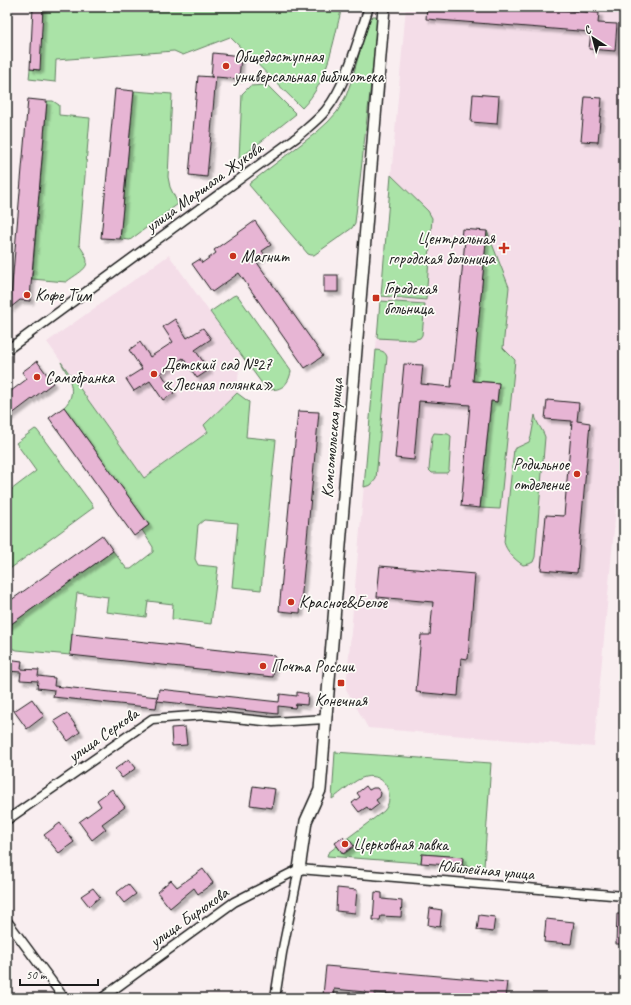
<svg xmlns="http://www.w3.org/2000/svg" width="631" height="1005" font-family="Caveat,sans-serif">
<defs>
<filter id="shadow"><feDropShadow dx="3.5" dy="3.5" stdDeviation="1" flood-color="#0004"/></filter>
</defs>
<rect width="100%" height="100%" fill="#f9eef0"/>
<filter id="ink" filterUnits="userSpaceOnUse"><feTurbulence type="fractalNoise" baseFrequency=".025" numOctaves="2"/><feDisplacementMap in="SourceGraphic" scale="8" xChannelSelector="R" yChannelSelector="G"/><feConvolveMatrix kernelMatrix="1 2 1 2 8 2 1 2 1" color-interpolation-filters="sRGB"/></filter>
<g filter="url(#ink)">
<g fill="#f4dde8">
<polygon points="406,7 624,7 624,421 594,747 368,728 346,689"/>
<polygon points="169,255 240,355 237,393 204,425 208,431 144,478 47,342"/>
</g>
<g fill="#aae3a7" stroke="#638062">
<path d="M43,7H342C333,42 328,82 302,108L230,37L183,55L174,51L56,60L55,82L29,79L30,69L39,70Z"/>
<polygon points="373,16 376,16 378,22 355,223 352,228 314,255 311,255 308,254 249,185 250,183 317,132 328,122 337,112 346,96 352,79 369,19"/>
<polygon points="267,85 296,114 239,159 242,94 250,86"/>
<polygon points="134,91 172,94 168,177 170,187 178,204 130,240 120,239"/>
<path d="M47,101H53L59,105V115L90,118L79,245C95,267 85,268 66,282L32,279Z"/>
<polygon points="391,175 428,211 432,218 426,300 381,296"/>
<polygon points="487,231 509,287 503,348 515,360 500,509 480,508 491,401 497,402 499,383 480,381 479,385 472,384"/>
<path d="M236,295L238,296L291,371C289,385 280,392 266,389L210,312L233,296Z"/>
<polygon points="380,301 425,304 422,335 420,338 413,340 377,338"/>
<path d="M376,350C382,351 385,351 387,357L376,479L371,485L364,487Z"/>
<path d="M61,362L144,478L208,432L204,425L237,393L249,402L246,437L276,440L261,590L232,587L238,523L204,520L198,525L195,559L198,565L218,567L211,624L172,619L173,604L148,601L146,617L106,612L108,597L77,593L70,655L17,650L7,647V627L113,551L127,569H131L153,552V547L142,530L149,525L64,407C79,393 68,376 61,362Z"/>
<path d="M535,415C537,425 542,428 545,437L535,557L533,562L529,564L523,565C515,560 506,551 504,542L514,449L529,442L531,437Z"/>
<polygon points="35,429 37,430 93,506 93,508 7,571 7,493 36,471 16,443"/>
<polygon points="434,433 448,434 451,436 449,470 447,473 432,473 429,470 432,437"/>
<path d="M335,752L491,763L484,867L462,866L463,857L422,854L421,863L327,856L328,853L337,846L344,854L354,847L349,839L346,841L345,840L384,811C396,797 386,772 365,777C355,779 341,793 332,799Z"/>
</g>
<g fill="#e7b5d4" stroke="#1c1c1c" filter="url(#shadow)">
<polygon points="33,7 43,7 40,70 30,69"/>
<polygon points="427,7 527,7 599,13 598,23 617,24 615,51 589,49 591,32 426,19"/>
<polygon points="213,53 241,56 239,79 216,77 207,177 189,175 198,76 213,77 211,77"/>
<polygon points="115,89 134,91 120,239 101,238"/>
<polygon points="473,94 499,96 497,124 471,122"/>
<polygon points="585,97 602,98 598,142 581,141"/>
<polygon points="28,99 47,101 31,285 30,301 20,300 10,308"/>
<polygon points="255,221 271,245 262,251 265,255 256,261 323,356 305,368 239,273 212,292 192,264 200,259 202,263 216,253 214,250"/>
<polygon points="462,229 487,231 473,381 499,383 497,402 491,401 480,508 461,506 470,405 419,401 414,460 395,458 404,364 423,365 421,384 451,387 465,240 461,239"/>
<rect x="324" y="275" width="14" height="17"/>
<polygon points="175,319 187,338 203,328 211,339 195,350 209,370 197,378 183,358 161,373 174,393 163,400 150,381 134,391 126,379 142,369 129,350 140,342 150,357 173,342 163,327"/>
<polygon points="37,361 53,383 7,418 7,394 27,379 22,372"/>
<polygon points="547,400 579,403 577,421 590,423 577,573 541,570 546,515 564,516 572,421 545,419"/>
<polygon points="64,407 149,525 134,536 49,418"/>
<polygon points="298,411 319,412 300,613 279,611"/>
<polygon points="102,535 113,551 7,627 7,603"/>
<polygon points="380,566 475,574 468,659 461,658 458,696 416,692 421,635 430,635 433,602 377,597"/>
<polygon points="72,634 275,656 273,677 70,655"/>
<polygon points="7,659 22,661 21,669 39,670 38,676 55,678 54,686 158,697 156,708 53,697 54,690 37,688 38,681 20,680 21,672 7,671"/>
<polygon points="159,689 279,702 280,694 297,696 297,692 308,694 307,705 296,704 295,708 278,706 278,714 157,701"/>
<polygon points="32,699 44,716 27,729 14,711"/>
<polygon points="67,713 80,732 68,741 54,721"/>
<polygon points="185,727 187,745 172,746 171,728"/>
<polygon points="129,759 136,768 122,778 115,769"/>
<polygon points="253,786 275,789 272,808 250,805"/>
<polygon points="366,786 369,790 373,788 377,788 381,793 380,797 376,800 379,804 370,811 367,807 359,812 352,803 360,797 357,793"/>
<polygon points="112,789 125,807 102,824 106,829 92,840 79,822 101,806 97,800"/>
<polygon points="60,823 74,842 59,853 44,835"/>
<polygon points="343,837 346,841 349,839 354,846 343,854 335,843"/>
<polygon points="422,854 463,857 462,866 421,863"/>
<polygon points="203,869 213,883 198,894 194,888 170,908 157,892 171,880 177,887"/>
<polygon points="128,884 136,894 124,903 116,893"/>
<polygon points="93,888 100,897 89,906 81,896"/>
<polygon points="337,888 357,890 355,913 336,911"/>
<polygon points="375,892 382,893 382,899 402,901 401,917 381,916 380,920 373,920"/>
<polygon points="430,908 442,910 440,927 428,925"/>
<polygon points="617,914 624,914 624,944 616,944"/>
<polygon points="479,915 495,917 493,932 477,930"/>
<polygon points="546,919 574,922 571,944 544,942"/>
<polygon points="326,966 507,982 505,998 438,998 413,996 413,998 403,998 403,995 375,993 374,998 364,998 365,992 334,989 333,996 323,995"/>
</g>
<g fill="none" stroke-linecap="round" stroke-linejoin="round">
<defs>
<g id="minor">
<path d="M7,350L297,137C307,128 318,120 326,110C347,84 358,39 369,7"/>
<polyline points="7,820 152,719 205,715 273,722 326,719"/>
<polyline points="299,869 624,896"/>
<polyline points="7,921 64,998"/>
<polyline points="102,998 234,902 299,869"/>
<polyline points="275,998 282,953 299,869"/>
</g>
<polyline id="tertiary" points="299,869 306,821 320,790 384,7"/>
</defs>
<use href="#minor" stroke="#1c1c1c" stroke-width="11"/>
<use href="#tertiary" stroke="#1c1c1c" stroke-width="14"/>
<use href="#minor" stroke="#fdfcf7" stroke-width="8"/>
<use href="#tertiary" stroke="#fdfcf7" stroke-width="11"/>
</g>
</g>
<g fill="#c8321e" stroke="#fdfcf7" stroke-width="1.5">
<circle cx="226" cy="66" r="4"/>
<path d="M502 242h4v4h4v4h-4v4h-4v-4h-4v-4h4z"/>
<circle cx="233" cy="256" r="4"/>
<circle cx="27" cy="295" r="4"/>
<rect x="372" y="294" width="8" height="8" rx="2"/>
<circle cx="154" cy="374" r="4"/>
<circle cx="37" cy="377" r="4"/>
<circle cx="577" cy="474" r="4"/>
<circle cx="291" cy="602" r="4"/>
<circle cx="263" cy="666" r="4"/>
<rect x="337" y="679" width="8" height="8" rx="2"/>
<circle cx="345" cy="844" r="4"/>
</g>
<g text-anchor="middle" dominant-baseline="central" stroke-width="3.5" stroke-linejoin="round" paint-order="stroke">
<g font-size="17" fill="#1c1c1c" stroke="#fdfcf7" text-anchor="start">
<text x="234" y="56">Общедоступная<tspan x="234" dy="20">универсальная библиотека</tspan></text>
<text x="495" y="238" text-anchor="end">Центральная<tspan x="495" dy="20">городская больница</tspan></text>
<text x="241" y="256">Магнит</text>
<text x="384" y="288">Городская<tspan x="384" dy="20">больница</tspan></text>
<text x="35" y="295">Кофе Тим</text>
<text x="162" y="364">Детский сад №27<tspan x="162" dy="20">«Лесная полянка»</tspan></text>
<text x="45" y="377">Самобранка</text>
<text x="569" y="464" text-anchor="end">Родильное<tspan x="569" dy="20">отделение</tspan></text>
<text x="299" y="602">Красное&amp;Белое</text>
<text x="271" y="666">Почта России</text>
<text x="341" y="700" text-anchor="middle">Конечная</text>
<text x="353" y="844">Церковная лавка</text>
</g>
<g font-size="17" fill="#1c1c1c" stroke="#fdfcf7">
<text transform="translate(204 187) rotate(-36)">улица Маршала Жукова</text>
<text transform="translate(332 438) rotate(-85)">Комсомольская улица</text>
<text transform="translate(103 735) rotate(-35)">улица Серкова</text>
<text transform="translate(486 870) rotate(5)">Юбилейная улица</text>
<text transform="translate(189 917) rotate(-35)">улица Бирюкова</text>
</g>
</g>
<rect width="631" height="1005" fill="none" stroke="#fdfcf7" stroke-width="24"/>
<rect x="12" y="12" width="607" height="981" fill="none" stroke="#1c1c1c" stroke-width="1.5" filter="url(#ink)"/>
<g transform="translate(593 38) rotate(324)" stroke="#fdfcf7" stroke-width="3" paint-order="stroke">
<path d="M0-3L7 15L0 10L-7 15Z" fill="#1c1c1c"/>
<text y="-6" font-size="11" font-weight="bold" text-anchor="middle" fill="#1c1c1c">С</text>
</g>
<path d="M20 979v6h78v-6" fill="none" stroke="#1c1c1c" stroke-width="2"/>
<text x="26" y="979" font-size="12" fill="#1c1c1c" stroke="#fdfcf7" stroke-width="3" paint-order="stroke">50 m</text>
</svg>
